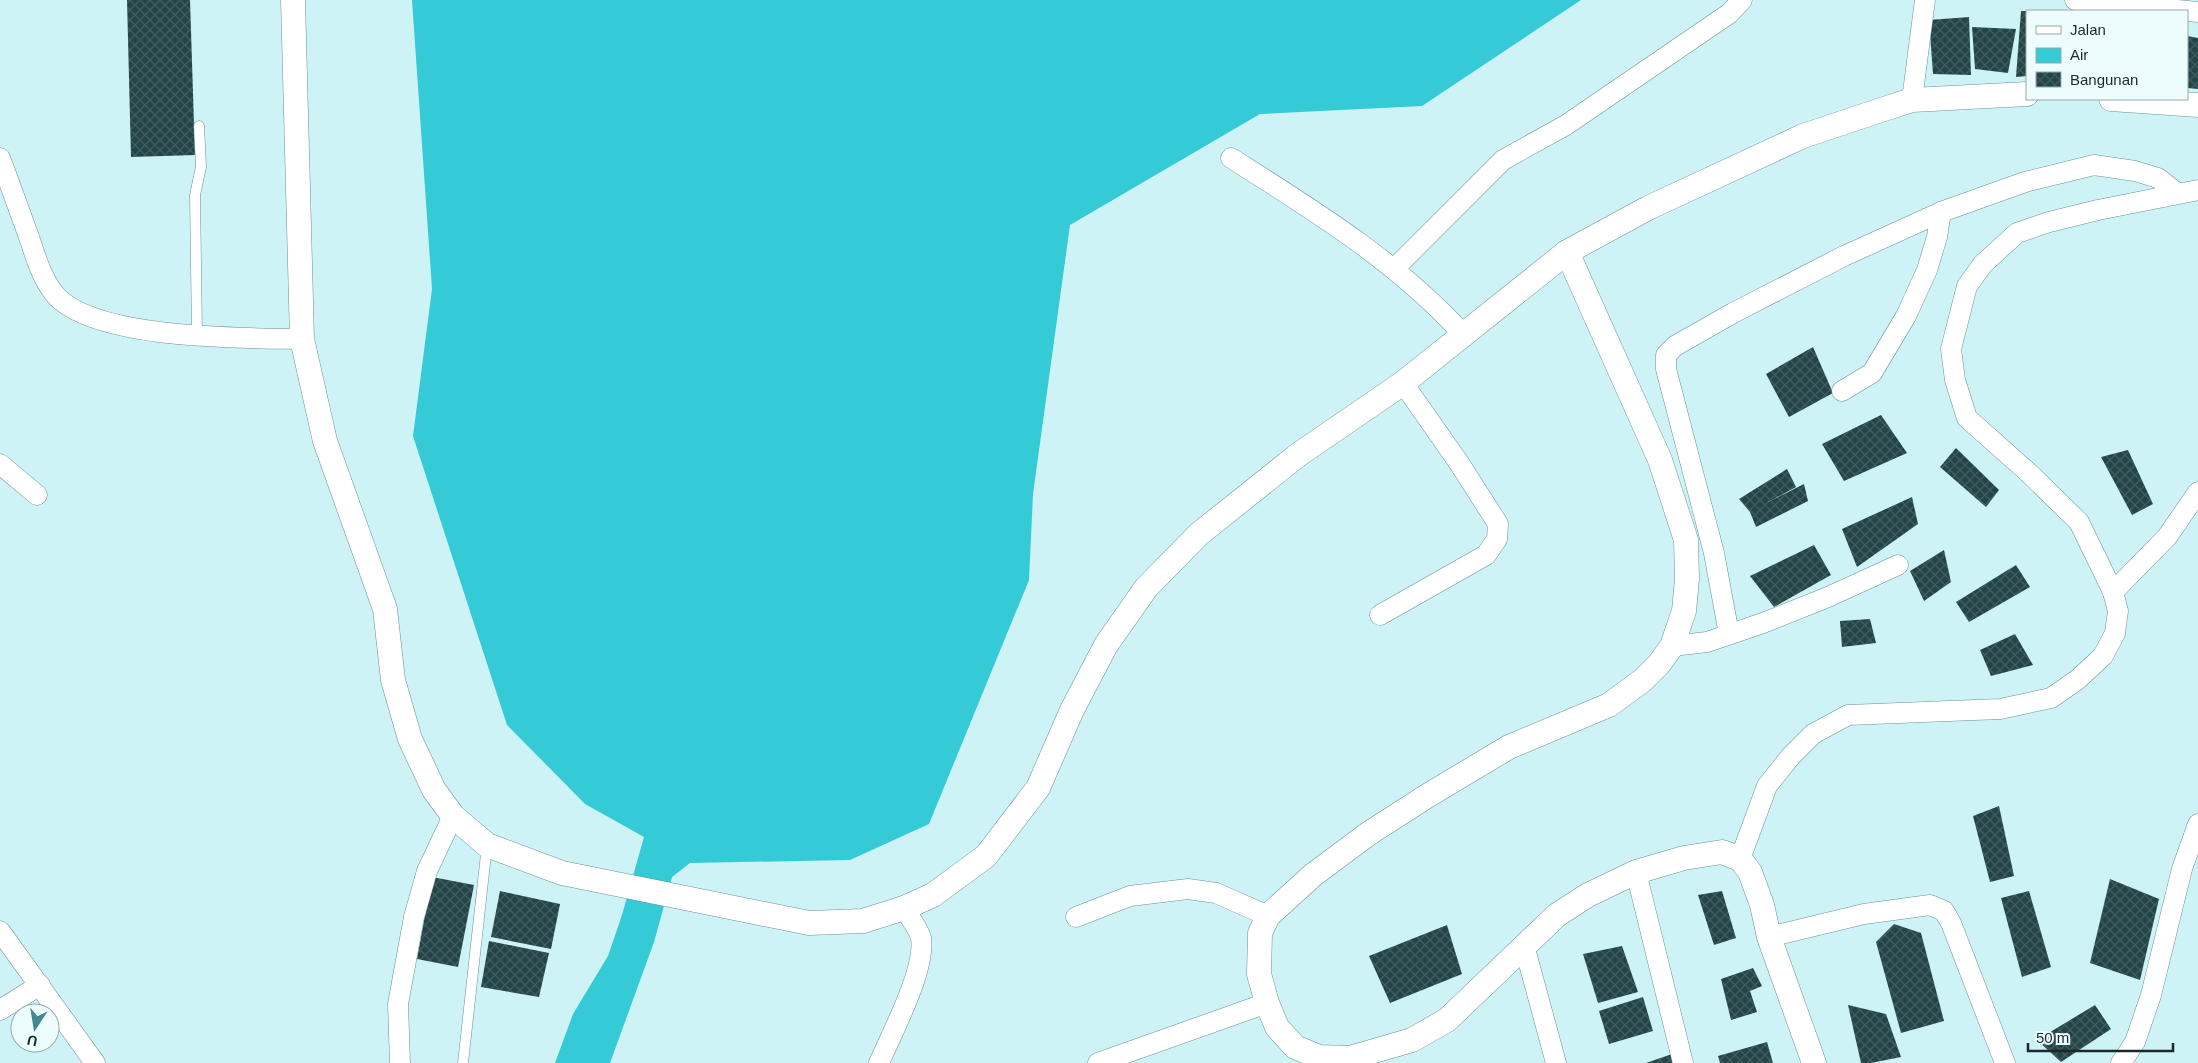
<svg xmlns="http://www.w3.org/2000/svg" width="2198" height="1063" font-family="Arial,sans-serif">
<defs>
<pattern id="building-cross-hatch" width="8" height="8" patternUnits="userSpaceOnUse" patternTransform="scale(1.25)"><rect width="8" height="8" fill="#244548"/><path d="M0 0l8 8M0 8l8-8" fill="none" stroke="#425d60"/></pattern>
</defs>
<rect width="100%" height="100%" fill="#cdf3f7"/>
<polygon fill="#34cad6" points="412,0 1581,0 1422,106 1260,114 1070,225 1033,494 1029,580 929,824 850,860 690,863 672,877 654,942 610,1063 555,1063 573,1014 608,956 622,915 644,837 585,804 507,725 413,436 432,289"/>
<g fill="url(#building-cross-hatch)">
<polygon points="127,0 190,0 195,155 131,157"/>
<polygon points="2021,11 2027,11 2027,76 2016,77"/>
<polygon points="1969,17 1971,75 1933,74 1929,20"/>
<polygon points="1972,27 2016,29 2008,73 1975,69"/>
<polygon points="2187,36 2198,38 2198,89 2187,88"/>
<polygon points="1813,347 1833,393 1789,417 1766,374"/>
<polygon points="1881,415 1907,453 1844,481 1822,444"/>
<polygon points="1956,448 1999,490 1986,507 1940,467"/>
<polygon points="2128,450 2153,504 2132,515 2101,457"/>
<polygon points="1787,469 1796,487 1768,502 1804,484 1808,501 1756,527 1750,512 1739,499"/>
<polygon points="1912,497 1918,524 1857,567 1842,529"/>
<polygon points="1814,545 1831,575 1774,607 1750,576"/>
<polygon points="1944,550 1951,582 1924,601 1910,571"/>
<polygon points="2016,565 2030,587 1969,622 1956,602"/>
<polygon points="1870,619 1876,643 1842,647 1840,621"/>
<polygon points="2015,634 2033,665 1991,676 1980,650"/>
<polygon points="1999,806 2014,876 1990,882 1973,816"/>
<polygon points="432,877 474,885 458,967 417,959"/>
<polygon points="2110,879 2159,899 2140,980 2090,963"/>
<polygon points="500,891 560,904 551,949 491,937"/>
<polygon points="1722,891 1736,938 1714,945 1698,895"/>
<polygon points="2029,891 2051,967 2022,977 2001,898"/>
<polygon points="1894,924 1921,933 1944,1021 1901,1033 1876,942"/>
<polygon points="1447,925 1462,974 1390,1003 1369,956"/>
<polygon points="489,941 549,953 539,997 481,987"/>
<polygon points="1622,946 1638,992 1598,1003 1583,954"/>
<polygon points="1753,968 1762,986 1750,991 1757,1012 1731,1020 1721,979"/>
<polygon points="1643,997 1653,1031 1609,1044 1599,1011"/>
<polygon points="1848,1005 1886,1014 1901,1057 1871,1063 1861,1063"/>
<polygon points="2095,1005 2111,1029 2061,1062 2037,1040"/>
<polygon points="1767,1042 1773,1063 1720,1063 1718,1056"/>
<polygon points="1672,1054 1676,1063 1646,1063"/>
</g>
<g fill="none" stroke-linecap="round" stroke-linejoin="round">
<defs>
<g id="service">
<polyline points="197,335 195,195 201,167 199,126"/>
<polyline points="463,1063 487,845"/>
</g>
<g id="minor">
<polyline points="2075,0 2198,12"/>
<polyline points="1912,100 1925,0"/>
<path d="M0,158C10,184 19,210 29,237C35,255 41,276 53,292C88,340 245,338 302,339"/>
<path d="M1231,158C1316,212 1395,260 1464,335"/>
<polyline points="1395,268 1503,160 1566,125 1730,13 1742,0"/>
<polyline points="1842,391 1872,373 1906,316 1927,270 1937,237 1941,212"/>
<polyline points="0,464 37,495"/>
<polyline points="2113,592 2167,537 2198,492"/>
<polyline points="1380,615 1486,555 1497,539 1498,524 1459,463 1403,383"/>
<polyline points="1729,634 1714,553 1666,369 1666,355 1675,346 1733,313 1844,256 1941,212 2025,182 2094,165 2135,171 2158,178 2177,193"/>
<polyline points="1672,646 1707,642 1763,623 1828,597 1898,565"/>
<polyline points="1740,859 1767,786 1791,756 1813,734 1848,715 2000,709 2051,698 2077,680 2103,656 2115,633 2118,611 2113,592 2079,522 2030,474 1967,418 1955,380 1951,349 1967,286 1983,264 2017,233 2049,222 2098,210 2198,190"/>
<polyline points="1636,872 1683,1063"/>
<polyline points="1076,917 1130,896 1188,889 1216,893 1268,916"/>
<polyline points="0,931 95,1063"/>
<polyline points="1769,937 1864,914 1930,905 1944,911 1951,923 2005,1063"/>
<polyline points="1524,945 1556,1063"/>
<polyline points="0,1010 40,985"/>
<polyline points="400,1063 398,1004 414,917 427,871 453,816"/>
<path d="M879,1063C892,1033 926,969 921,938C919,929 909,917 904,908"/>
<polyline points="1098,1063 1267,1003"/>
<polyline points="2121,1063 2135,1042 2151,995 2182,869 2198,824"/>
</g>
<g id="tertiary">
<polyline points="293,0 302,339 325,441 385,609 393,680 410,739 434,790 453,816 487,845 562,873 809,923 863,921 904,908 933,895 986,856 1038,788 1072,710 1106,645 1146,588 1199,534 1298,455 1403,383 1567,252 1648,208 1803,136 1884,109 1912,100 2027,94"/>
<polyline points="2111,99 2198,105"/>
<polyline points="1567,252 1660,460 1686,540 1687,579 1684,611 1672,646 1659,664 1643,680 1609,705 1509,747 1427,796 1368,834 1313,875 1268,916 1260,933 1259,974 1267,1003 1277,1027 1295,1047 1319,1057 1350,1058 1412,1040 1447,1020 1557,915 1588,895 1636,872 1684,858 1722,852 1740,859 1750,872 1762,905 1769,937 1814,1063"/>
</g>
</defs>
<use href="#service" stroke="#6d9194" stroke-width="11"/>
<use href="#minor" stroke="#6d9194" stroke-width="21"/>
<use href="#tertiary" stroke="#6d9194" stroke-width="25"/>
<use href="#service" stroke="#fff" stroke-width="10"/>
<use href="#minor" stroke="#fff" stroke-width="20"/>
<use href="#tertiary" stroke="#fff" stroke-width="24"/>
</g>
<rect x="2026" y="10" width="162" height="90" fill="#edfcfd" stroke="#99a8a9"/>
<rect x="2036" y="26" width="25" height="8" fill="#ffffff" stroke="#99a8a9"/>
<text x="2070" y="35" font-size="15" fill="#1b292b">Jalan</text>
<rect x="2036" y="48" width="25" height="15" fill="#34cad6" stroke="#99a8a9"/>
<text x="2070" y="60" font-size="15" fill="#1b292b">Air</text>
<rect x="2036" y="72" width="25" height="15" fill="url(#building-cross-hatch)" stroke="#99a8a9"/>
<text x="2070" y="85" font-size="15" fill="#1b292b">Bangunan</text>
<g transform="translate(35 1028) rotate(192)"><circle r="24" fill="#edfcfd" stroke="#99a8a9"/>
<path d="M0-4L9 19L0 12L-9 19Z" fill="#428a90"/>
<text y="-8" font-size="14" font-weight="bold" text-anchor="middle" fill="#1b292b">U</text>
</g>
<path d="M2028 1043v8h145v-8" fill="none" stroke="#1b292b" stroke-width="2.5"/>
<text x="2036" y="1043" font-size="15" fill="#1b292b" stroke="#edfcfd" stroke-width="4" paint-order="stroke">50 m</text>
</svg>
